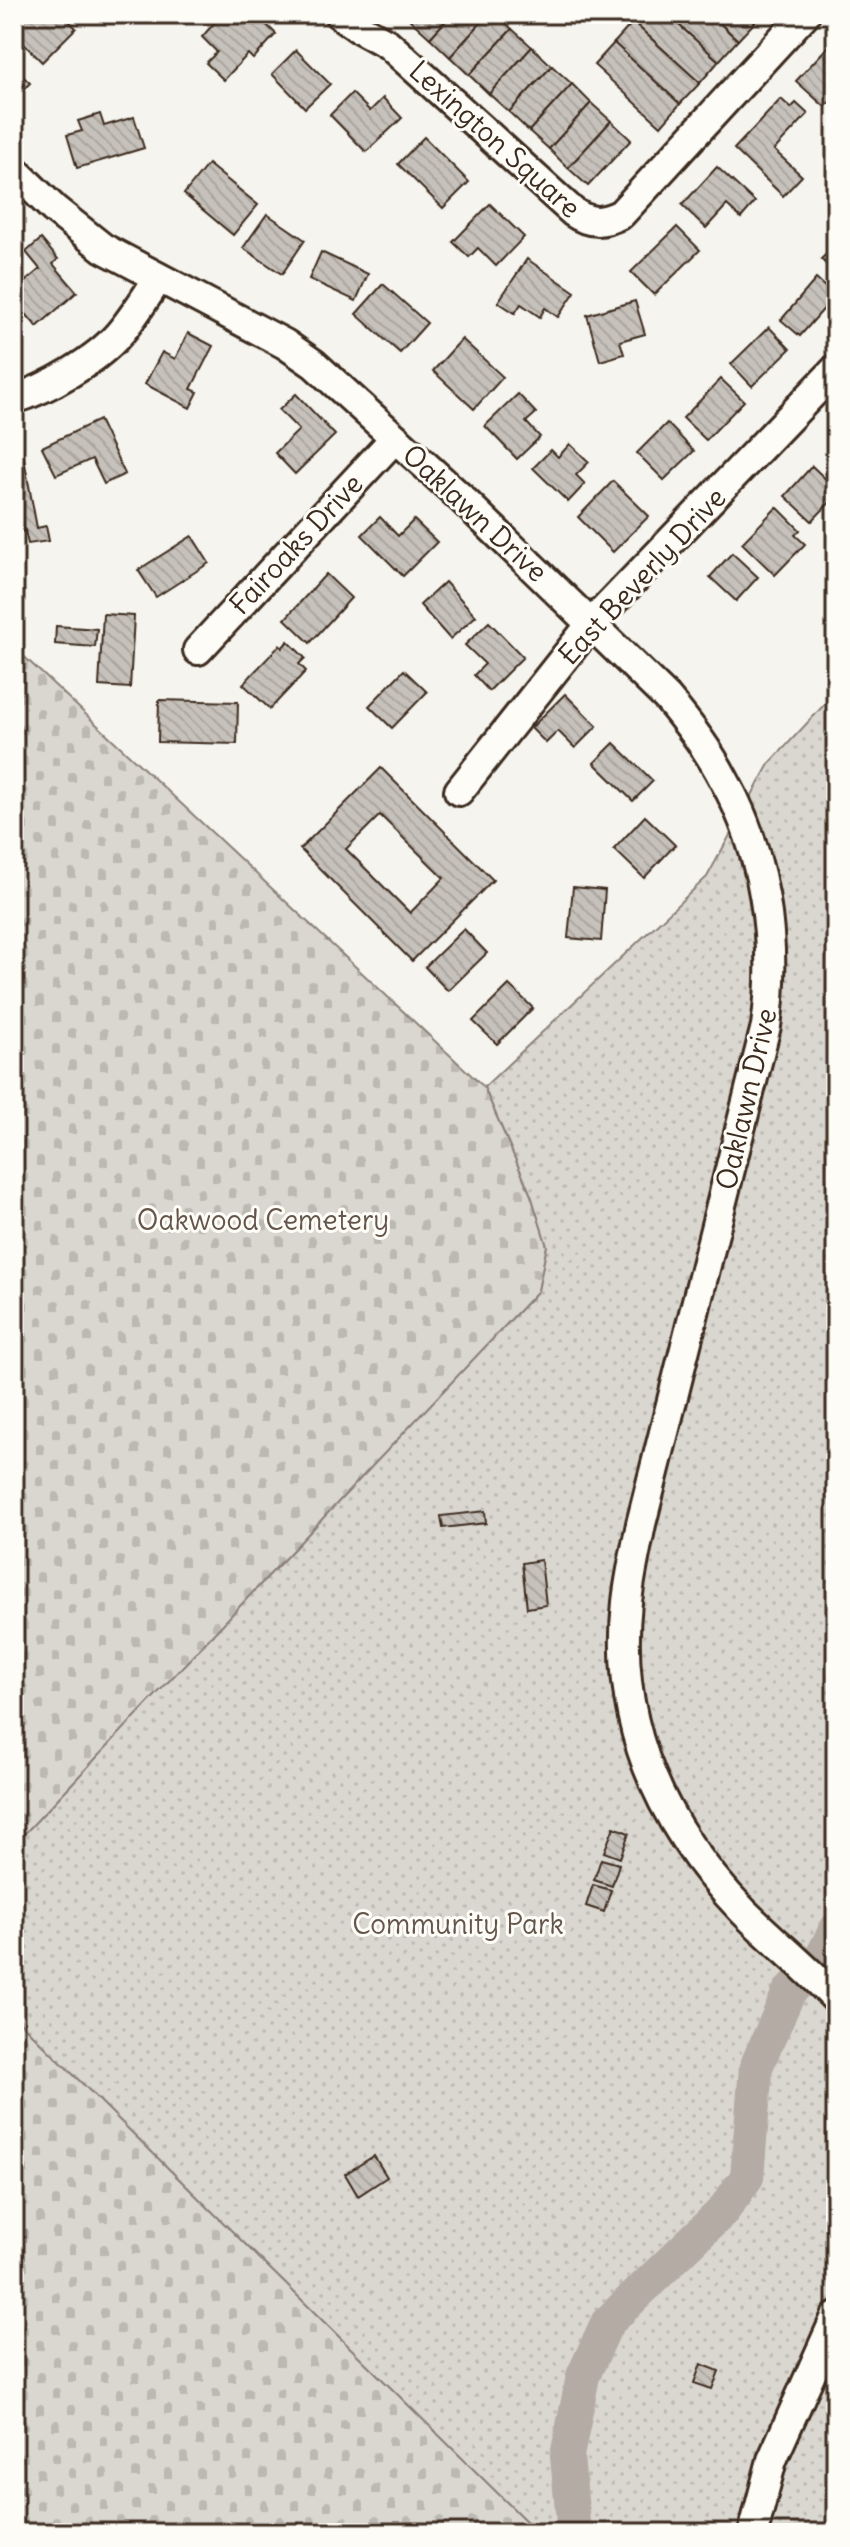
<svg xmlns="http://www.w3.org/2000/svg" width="850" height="2547" font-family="Delius,sans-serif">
<defs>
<pattern id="cemetery-stones" width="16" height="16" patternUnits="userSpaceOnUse" patternTransform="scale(2)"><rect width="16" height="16" fill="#dad6d0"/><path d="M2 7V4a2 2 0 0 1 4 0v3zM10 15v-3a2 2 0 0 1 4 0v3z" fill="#bcb8b2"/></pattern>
<pattern id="park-dots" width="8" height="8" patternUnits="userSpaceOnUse" patternTransform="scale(2)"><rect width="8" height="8" fill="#dad6d0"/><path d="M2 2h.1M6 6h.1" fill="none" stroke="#bcb8b2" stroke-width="1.8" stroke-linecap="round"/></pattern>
<pattern id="building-back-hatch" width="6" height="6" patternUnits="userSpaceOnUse" patternTransform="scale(2)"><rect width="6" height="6" fill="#c7c1bb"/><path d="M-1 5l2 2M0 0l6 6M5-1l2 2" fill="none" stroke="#aca6a0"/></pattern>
</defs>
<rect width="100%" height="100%" fill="#f5f4ee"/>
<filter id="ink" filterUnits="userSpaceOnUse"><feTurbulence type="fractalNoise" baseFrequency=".0125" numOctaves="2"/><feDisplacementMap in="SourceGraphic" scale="16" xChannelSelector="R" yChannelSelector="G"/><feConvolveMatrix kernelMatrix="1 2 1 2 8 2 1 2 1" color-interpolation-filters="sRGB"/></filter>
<g filter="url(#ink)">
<g fill="url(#cemetery-stones)" stroke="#8a8077" stroke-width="2">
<polygon points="17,650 484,1087 531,1195 547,1246 538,1291 14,1845 14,653"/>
<polygon points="14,2016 529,2524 525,2533 14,2533"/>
</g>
<polygon fill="url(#park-dots)" stroke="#8a8077" stroke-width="2" points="836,692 836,2533 525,2533 529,2524 14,2016 14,1845 538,1291 547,1246 531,1195 484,1087 707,877 769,764"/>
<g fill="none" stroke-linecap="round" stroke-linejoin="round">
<g stroke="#b4aca4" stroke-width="34">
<polyline points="820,1960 836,1929"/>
<polyline points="574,2533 567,2456 583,2376 607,2323 723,2211 747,2177 756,2067 789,1992 797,1984"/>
</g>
</g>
<g fill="url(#building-back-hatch)" stroke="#3b2a1e" stroke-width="2" fill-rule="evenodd">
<polygon points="25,14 62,14 76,28 42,62 14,34 14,25"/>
<polygon points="206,14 256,14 276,34 253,59 248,54 224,80 206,63 217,52 202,37 215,22"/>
<polygon points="415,14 452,14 430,38 410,20"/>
<polygon points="452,14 489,14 450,57 430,38"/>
<polygon points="489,14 496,14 512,29 469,75 450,57"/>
<polygon points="640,14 667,14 719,61 700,83 633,22"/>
<polygon points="667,14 710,14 738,40 719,61"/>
<polygon points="710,14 753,14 758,19 738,40"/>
<polygon points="633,22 700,83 680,104 614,43"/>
<polygon points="512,29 532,47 489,94 469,75"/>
<polygon points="834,40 836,42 836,95 825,107 796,81"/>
<polygon points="614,43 680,104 661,126 594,65"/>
<polygon points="532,47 552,66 509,112 489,94"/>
<polygon points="296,50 330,84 305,108 272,74"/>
<polygon points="552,66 572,84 529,131 509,112"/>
<polygon points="14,68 30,83 15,98 14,97"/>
<polygon points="572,84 591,103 549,149 529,131"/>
<polygon points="352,93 370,111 383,98 402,118 366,152 330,115"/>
<polygon points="781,99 791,108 796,103 808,114 774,150 802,176 783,196 734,149"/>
<polygon points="591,103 611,121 568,168 549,149"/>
<polygon points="100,114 104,126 134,117 144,148 77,168 67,135 82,131 78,121"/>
<polygon points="611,121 631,140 588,186 568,168"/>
<polygon points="424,137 469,182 443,208 398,164"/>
<polygon points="208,164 258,205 233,235 184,194"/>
<polygon points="717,167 755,202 741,218 727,205 706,228 682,205"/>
<polygon points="490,204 524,237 496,266 478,248 469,257 453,242"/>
<polygon points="267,214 305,240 282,274 243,248"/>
<polygon points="677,227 700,250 654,295 631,272"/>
<polygon points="41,239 58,259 53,264 77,292 37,327 14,300 14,291 40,269 26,252"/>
<polygon points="836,245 836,275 821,259"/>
<polygon points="321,252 368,274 356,301 309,279"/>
<polygon points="527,259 575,292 558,317 545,308 540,317 521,304 515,313 498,302"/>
<polygon points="816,279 835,296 800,336 781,320"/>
<polygon points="383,284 427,323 400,353 356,314"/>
<polygon points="635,301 645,334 620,341 624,354 600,361 587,315"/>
<polygon points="769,327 790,349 752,386 731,364"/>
<polygon points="188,333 213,346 191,389 198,392 190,408 145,384 162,352 175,359"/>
<polygon points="462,339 503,377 474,409 433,371"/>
<polygon points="721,379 744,401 706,440 683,418"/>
<polygon points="296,394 335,435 295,474 275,453 299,430 279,410"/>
<polygon points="518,394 536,413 526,422 540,437 517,459 485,426"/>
<polygon points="99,420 125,474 104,484 92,459 56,475 42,447"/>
<polygon points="667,423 694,451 664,480 637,453"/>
<polygon points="21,443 37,528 46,526 49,541 28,544 25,531 14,533 14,444"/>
<polygon points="570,444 589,462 576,475 585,484 568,502 533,468 551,450 558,457"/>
<polygon points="812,466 836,489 836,496 812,521 785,496"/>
<polygon points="613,481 649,516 613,552 578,517"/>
<polygon points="777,507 800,530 795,535 805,544 775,575 742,543"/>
<polygon points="380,517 398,536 414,520 437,542 403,576 362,535"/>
<polygon points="192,536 209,563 156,597 138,570"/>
<polygon points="732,553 758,577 736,601 710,577"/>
<polygon points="326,574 351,598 310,643 285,619"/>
<polygon points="445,582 476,616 450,639 420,605"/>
<polygon points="103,614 134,616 130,688 99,686"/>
<polygon points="489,622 523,657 489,691 474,675 485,664 465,645"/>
<polygon points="56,626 97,629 95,647 55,644"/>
<polygon points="288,641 305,658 299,664 306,671 270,709 243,684 280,645 282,648"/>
<polygon points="404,670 427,692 392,728 369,706"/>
<polygon points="565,694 597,726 575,748 558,731 546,743 531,728"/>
<polygon points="159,700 238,702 237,744 158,742"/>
<polygon points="614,743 653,781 633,801 594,763"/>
<path d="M381,768L493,880L412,961L300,849ZM380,815L444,878L410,913L346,849Z"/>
<polygon points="645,816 675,845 644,878 614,849"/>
<polygon points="573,887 605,890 601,941 568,938"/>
<polygon points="464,929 487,953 448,991 425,967"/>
<polygon points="509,985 533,1008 497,1044 473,1021"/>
<polygon points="485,1511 486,1523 443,1528 441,1516"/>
<polygon points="541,1560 546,1605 527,1608 522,1563"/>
<polygon points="614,1827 629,1833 620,1858 604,1852"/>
<polygon points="601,1859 619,1864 612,1886 594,1880"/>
<polygon points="593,1885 611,1890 604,1912 586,1906"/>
<polygon points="374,2156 387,2177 358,2196 345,2174"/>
<polygon points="701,2364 719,2371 712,2389 694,2383"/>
</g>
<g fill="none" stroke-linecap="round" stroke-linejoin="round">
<defs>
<g id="minor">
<path d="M339,14L357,27L388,44L573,212C590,224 603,223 621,214L805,14"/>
<path d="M14,170L54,209L103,248L285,344L314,364L460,497L667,698C688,723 708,749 723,778C765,852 778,943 766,1026L641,1524C636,1550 630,1575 627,1602C614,1723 660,1825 743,1911C773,1941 807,1968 836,1999"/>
<path d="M14,399C47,389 97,360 119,334C134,317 146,296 159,278"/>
<polyline points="198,650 395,438"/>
<polyline points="459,791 592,623 836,369"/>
<polyline points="753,2533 772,2460 836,2317"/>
</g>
</defs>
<use href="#minor" stroke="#3b2a1e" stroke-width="34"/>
<use href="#minor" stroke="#fdfcf7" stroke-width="28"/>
</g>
</g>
<g text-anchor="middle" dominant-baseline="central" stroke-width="6" stroke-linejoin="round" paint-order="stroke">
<g font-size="28" fill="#3b2a1e" stroke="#fdfcf7">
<text transform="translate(495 139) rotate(42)">Lexington Square</text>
<text transform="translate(475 513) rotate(43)">Oaklawn Drive</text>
<text transform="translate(296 544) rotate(-47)">Fairoaks Drive</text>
<text transform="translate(642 576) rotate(-47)">East Beverly Drive</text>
<text transform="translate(746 1099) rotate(-77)">Oaklawn Drive</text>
</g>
<g font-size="28" fill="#63554a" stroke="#fdfcf7">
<text x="263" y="1220">Oakwood Cemetery</text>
<text x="458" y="1924">Community Park</text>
</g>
</g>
<rect width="850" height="2547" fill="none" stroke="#fdfcf7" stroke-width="48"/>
<rect x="24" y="24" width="802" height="2499" fill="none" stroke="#3b2a1e" stroke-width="3" filter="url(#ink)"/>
</svg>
